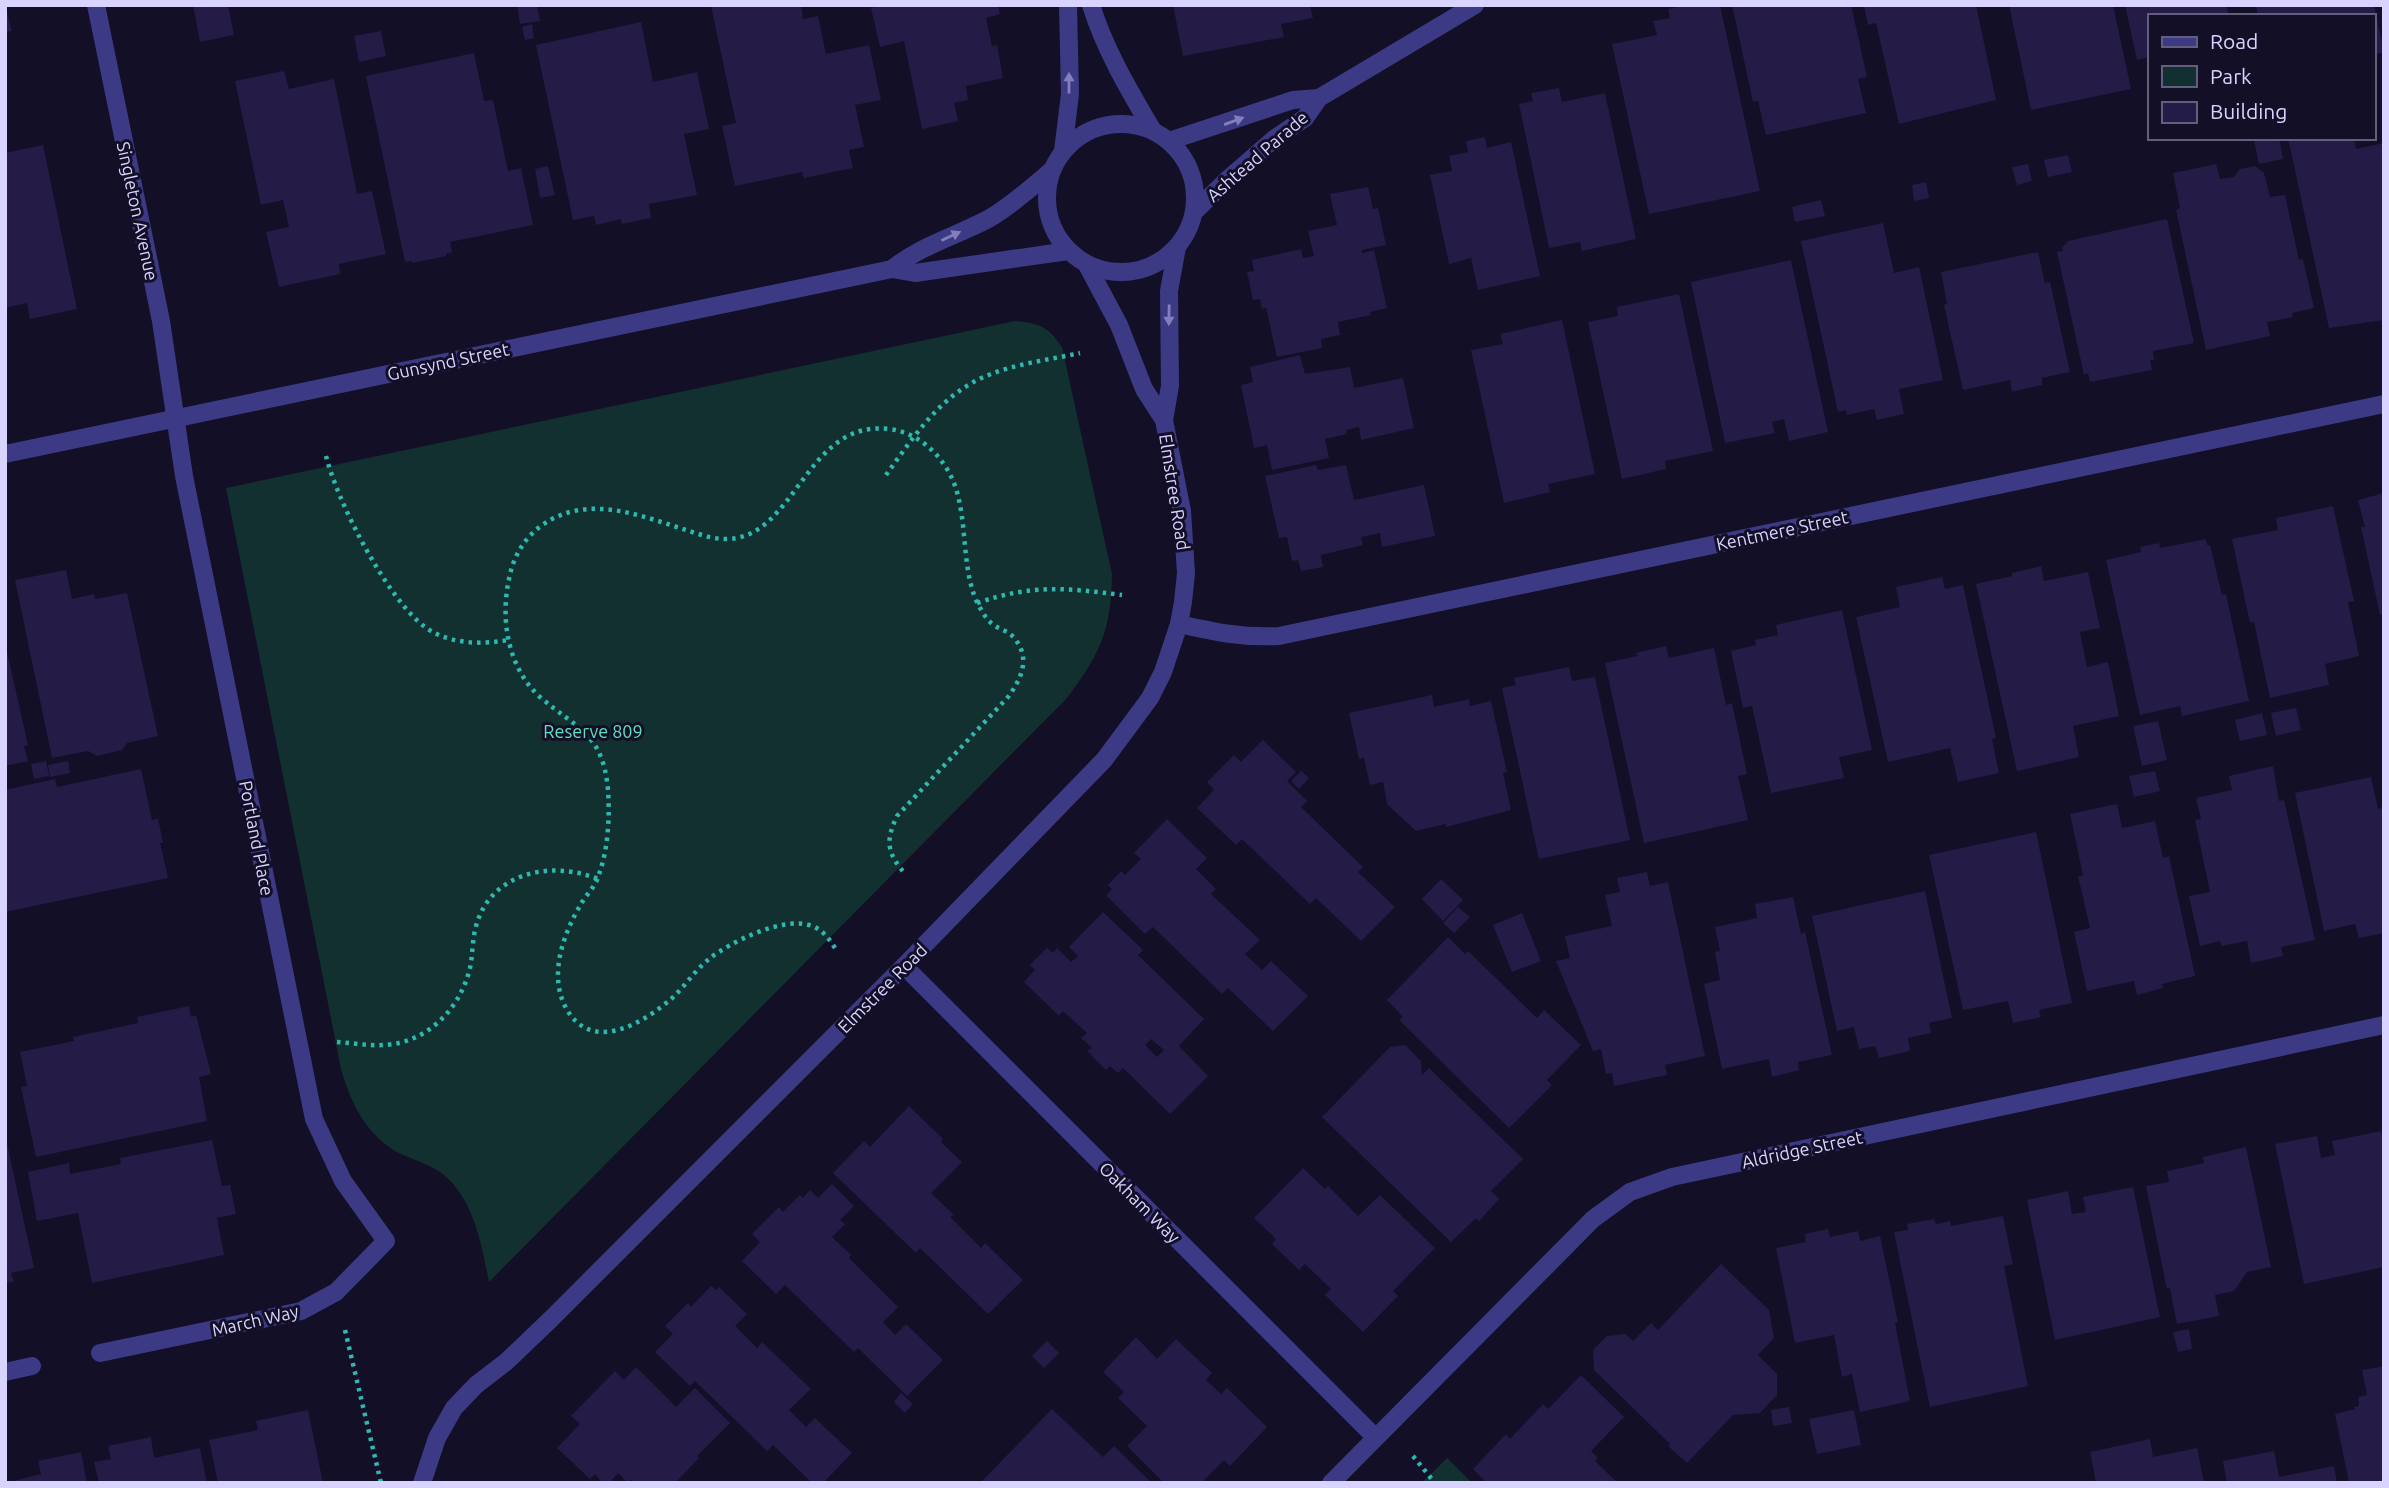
<svg xmlns="http://www.w3.org/2000/svg" width="2389" height="1488" font-family="Ubuntu,sans-serif">
<rect width="100%" height="100%" fill="#130f26"/>
<g fill="#12302f">
<path d="M1015,321C1040,323 1048,327 1062,347L1112,574C1111,630 1101,653 1067,698L489,1282C482,1246 474,1200 444,1175C432,1165 416,1161 401,1154C367,1137 351,1104 341,1069L226,488Z"/>
<polygon points="1447,1458 1472,1483 1422,1483"/>
</g>
<g fill="#241b47" fill-rule="evenodd">
<polygon points="5,5 12,31 5,32"/>
<polygon points="193,5 228,5 234,35 200,42"/>
<polygon points="517,5 537,5 540,21 520,24"/>
<polygon points="801,5 803,19 818,16 826,54 869,45 881,100 855,105 864,147 849,150 853,168 804,178 802,172 735,186 722,126 736,123 711,6"/>
<polygon points="882,5 998,5 1000,14 986,18 992,46 997,45 1003,78 966,86 968,100 954,103 958,121 922,129 904,41 880,47 871,8"/>
<polygon points="1173,5 1310,5 1313,18 1281,24 1284,37 1183,56"/>
<polygon points="1684,5 1720,5 1760,191 1649,214 1612,44 1657,35 1653,21 1670,18 1668,9"/>
<polygon points="1732,5 1851,5 1867,77 1858,79 1866,113 1766,135 1758,101 1753,102"/>
<polygon points="1864,5 1976,5 1996,100 1899,124 1876,23 1868,25"/>
<polygon points="2009,5 2113,5 2131,89 2031,110"/>
<polygon points="2125,5 2226,5 2229,16 2149,16 2149,57 2137,60"/>
<polygon points="2256,5 2374,5 2384,52 2373,55 2373,16 2258,16"/>
<polygon points="641,22 653,82 697,72 709,129 684,134 697,195 649,204 651,218 622,224 621,219 596,225 594,216 573,220 536,45"/>
<polygon points="532,24 534,38 525,40 522,27"/>
<polygon points="381,31 386,56 359,62 354,36"/>
<polygon points="474,53 484,101 493,100 508,171 521,168 533,225 450,242 452,252 446,254 446,256 412,263 411,261 405,262 366,76"/>
<polygon points="284,71 289,89 334,79 357,194 372,191 386,254 339,264 340,274 279,287 266,232 289,227 283,200 261,205 235,81"/>
<polygon points="1559,88 1562,102 1605,93 1636,239 1582,251 1580,242 1549,248 1519,104 1533,101 1531,93"/>
<polygon points="1485,137 1487,148 1511,142 1540,276 1478,290 1471,258 1449,264 1430,175 1452,171 1449,156 1468,152 1466,141"/>
<polygon points="2260,138 2279,138 2283,159 2259,164 2254,140"/>
<polygon points="2288,138 2354,138 2356,149 2384,143 2384,320 2329,328"/>
<polygon points="43,145 77,309 30,319 27,303 5,308 5,153"/>
<polygon points="2068,155 2072,172 2048,177 2044,160"/>
<polygon points="2028,164 2032,181 2017,185 2012,167"/>
<polygon points="2216,164 2220,179 2234,177 2240,169 2255,166 2264,173 2270,197 2285,195 2299,260 2303,259 2314,308 2292,313 2293,317 2267,322 2270,336 2206,350 2176,210 2180,208 2173,173"/>
<polygon points="548,166 555,195 540,198 535,169"/>
<polygon points="1926,182 1929,198 1914,201 1912,185"/>
<polygon points="1368,187 1373,209 1378,208 1386,245 1362,250 1362,253 1374,250 1387,308 1370,312 1371,315 1338,322 1340,335 1321,339 1322,348 1277,357 1266,308 1262,309 1260,299 1253,300 1247,272 1254,271 1252,260 1301,249 1303,258 1314,256 1308,231 1337,225 1330,194"/>
<polygon points="1821,200 1825,216 1795,222 1792,207"/>
<polygon points="2167,219 2194,343 2153,351 2154,360 2150,360 2152,370 2090,382 2088,373 2084,375 2057,252 2063,251 2062,248 2068,241"/>
<polygon points="1883,223 1894,273 1919,267 1943,380 1899,389 1904,414 1877,420 1874,409 1847,415 1846,410 1838,412 1801,241"/>
<polygon points="2038,252 2045,283 2050,282 2070,372 2042,378 2042,385 2012,392 2010,380 1963,390 1944,305 1947,304 1941,272"/>
<polygon points="1791,260 1828,432 1789,441 1784,419 1772,422 1775,433 1725,443 1691,282"/>
<polygon points="1679,294 1713,451 1665,461 1666,469 1622,479 1588,322 1618,316 1617,307"/>
<polygon points="1562,320 1595,474 1548,484 1550,492 1504,503 1471,350 1503,344 1500,334"/>
<polygon points="1300,355 1305,374 1350,367 1354,388 1403,378 1414,428 1361,440 1359,427 1346,430 1347,434 1325,439 1329,458 1272,470 1267,445 1254,448 1241,385 1253,382 1250,367"/>
<polygon points="1316,465 1318,470 1346,465 1354,500 1424,485 1435,536 1382,547 1380,533 1361,537 1363,545 1321,555 1323,567 1301,571 1298,560 1292,561 1287,537 1279,538 1265,476"/>
<polygon points="2384,493 2384,614 2380,615 2361,527 2365,527 2358,500"/>
<polygon points="2333,506 2354,601 2348,602 2359,656 2325,664 2329,685 2270,698 2254,622 2250,623 2232,539 2278,530 2276,518"/>
<polygon points="2206,539 2207,545 2210,545 2222,595 2226,594 2249,701 2182,716 2180,706 2140,715 2106,560 2141,552 2140,547 2159,543 2160,548"/>
<polygon points="2041,566 2044,581 2088,572 2100,628 2080,632 2087,667 2108,662 2119,716 2073,726 2079,757 2017,771 1976,584 2012,576 2012,573"/>
<polygon points="66,570 72,599 94,594 95,599 127,593 158,736 127,743 122,750 97,756 88,751 52,758 15,580"/>
<polygon points="1942,577 1945,589 1963,585 1996,738 1992,739 1999,773 1958,782 1950,748 1888,762 1856,617 1900,607 1896,587"/>
<polygon points="1842,610 1872,750 1839,757 1844,778 1771,793 1752,706 1743,708 1731,651 1756,645 1755,640 1778,635 1776,625"/>
<polygon points="5,643 28,745 24,746 28,761 5,766"/>
<polygon points="1666,646 1669,658 1714,648 1726,705 1732,703 1747,774 1738,776 1748,820 1644,843 1605,663 1637,656 1636,653"/>
<polygon points="1569,667 1572,681 1595,677 1630,840 1539,859 1502,688 1516,685 1514,678"/>
<polygon points="1432,695 1434,707 1469,699 1470,706 1491,701 1507,772 1503,773 1511,810 1446,827 1446,824 1416,831 1387,804 1383,782 1370,785 1364,758 1359,759 1349,713"/>
<polygon points="2296,708 2301,730 2276,736 2271,713"/>
<polygon points="2262,713 2267,735 2240,741 2235,720"/>
<polygon points="2158,721 2167,760 2142,766 2133,726"/>
<polygon points="1263,740 1296,772 1287,781 1307,801 1301,807 1363,867 1358,872 1395,907 1361,941 1316,898 1310,904 1242,839 1236,845 1197,808 1214,790 1207,782 1234,755 1241,762"/>
<polygon points="46,761 49,776 34,779 31,764"/>
<polygon points="68,761 70,773 50,777 48,765"/>
<polygon points="2273,766 2279,801 2284,800 2315,940 2281,947 2283,956 2251,963 2247,941 2222,946 2220,941 2200,946 2189,896 2210,892 2195,820 2201,819 2196,798 2232,790 2229,776"/>
<polygon points="141,769 152,820 158,818 163,843 160,843 168,878 5,912 5,790 55,779 57,787"/>
<polygon points="1301,771 1309,778 1299,789 1291,781"/>
<polygon points="2155,771 2160,791 2134,797 2129,776"/>
<polygon points="2371,777 2378,809 2384,807 2384,933 2359,938 2355,924 2324,931 2295,793"/>
<polygon points="2117,804 2122,828 2155,821 2163,858 2169,856 2195,976 2162,984 2163,988 2137,995 2134,981 2087,991 2074,932 2090,928 2078,876 2083,875 2070,814"/>
<polygon points="1167,819 1207,858 1196,869 1216,889 1211,894 1260,940 1245,954 1262,970 1271,961 1308,996 1273,1031 1228,988 1222,994 1153,927 1145,934 1106,895 1112,889 1108,885 1121,871 1125,875 1141,859 1134,853"/>
<polygon points="2036,832 2072,1003 2039,1010 2041,1017 2013,1023 2008,1001 1963,1010 1929,855"/>
<polygon points="1647,872 1650,886 1668,882 1705,1056 1665,1065 1667,1075 1614,1086 1612,1073 1606,1074 1601,1049 1593,1051 1556,961 1570,958 1565,936 1612,926 1605,895 1620,892 1617,878"/>
<polygon points="1441,879 1463,900 1443,921 1422,899"/>
<polygon points="1925,891 1952,1018 1929,1023 1931,1033 1908,1038 1910,1051 1879,1058 1875,1046 1859,1049 1854,1027 1837,1031 1812,916"/>
<polygon points="1793,897 1801,934 1805,932 1832,1055 1798,1062 1799,1070 1772,1077 1769,1059 1722,1069 1704,984 1720,980 1715,952 1720,951 1715,927 1757,918 1755,904"/>
<polygon points="1458,907 1470,917 1454,933 1443,923"/>
<path d="M1103,912L1143,950L1138,955L1204,1019L1179,1046L1208,1076L1170,1114L1123,1068L1118,1073L1110,1066L1106,1070L1087,1051L1092,1048L1081,1038L1087,1033L1063,1011L1059,1016L1024,982L1035,970L1030,965L1047,948L1053,953L1057,948L1071,962L1078,956L1069,947ZM1151,1039L1164,1050L1157,1057L1145,1045Z"/>
<polygon points="1522,913 1541,961 1512,972 1493,925"/>
<polygon points="1448,937 1465,954 1468,951 1537,1018 1544,1010 1581,1045 1547,1080 1552,1085 1509,1128 1399,1020 1403,1017 1387,1000"/>
<polygon points="189,1006 191,1017 196,1015 211,1074 199,1077 207,1121 36,1157 21,1087 27,1086 20,1052 74,1041 73,1037 138,1023 137,1017"/>
<polygon points="1405,1045 1421,1061 1422,1075 1429,1068 1523,1159 1491,1191 1499,1199 1479,1221 1476,1218 1451,1242 1322,1117 1390,1047"/>
<polygon points="909,1106 943,1139 941,1142 962,1162 931,1193 954,1215 950,1217 981,1248 985,1243 1023,1280 988,1314 920,1248 916,1253 833,1173 864,1141 870,1147"/>
<polygon points="2381,1131 2384,1143 2384,1267 2304,1284 2275,1144 2317,1136 2321,1158 2335,1155 2332,1141"/>
<polygon points="5,1134 34,1268 11,1273 14,1282 5,1283"/>
<polygon points="212,1140 222,1186 230,1185 236,1214 217,1218 224,1255 92,1283 78,1213 37,1221 28,1172 69,1163 70,1174 121,1164 120,1158"/>
<polygon points="2246,1147 2271,1267 2247,1272 2234,1291 2215,1295 2219,1316 2177,1324 2170,1288 2167,1289 2146,1186 2169,1182 2167,1171 2204,1163 2203,1157"/>
<polygon points="1303,1168 1325,1189 1328,1186 1358,1216 1380,1195 1435,1248 1393,1291 1398,1296 1363,1332 1325,1295 1331,1289 1305,1264 1299,1270 1272,1244 1276,1239 1254,1218"/>
<polygon points="832,1184 854,1206 840,1220 845,1224 832,1237 851,1255 849,1258 898,1307 883,1322 895,1335 906,1324 943,1360 907,1396 858,1348 854,1352 785,1285 776,1294 742,1261 760,1242 752,1234 779,1207 783,1212 800,1195 803,1198 810,1190 818,1198"/>
<polygon points="2133,1187 2160,1317 2055,1340 2027,1200 2068,1191 2072,1214 2086,1212 2083,1197"/>
<polygon points="2003,1216 2013,1264 2004,1266 2028,1386 1930,1407 1894,1232 1908,1230 1907,1224 1934,1219 1936,1224 1950,1221 1951,1226"/>
<polygon points="1828,1229 1830,1237 1858,1231 1860,1241 1880,1236 1898,1322 1895,1323 1910,1401 1860,1412 1852,1374 1842,1377 1834,1335 1795,1343 1776,1248 1806,1242 1805,1234"/>
<polygon points="1721,1264 1769,1310 1774,1338 1758,1355 1777,1374 1777,1395 1760,1413 1733,1415 1687,1463 1668,1446 1670,1444 1594,1370 1593,1350 1607,1336 1625,1334 1633,1341 1651,1323 1658,1330"/>
<polygon points="711,1286 716,1290 719,1287 747,1314 735,1326 757,1348 762,1342 811,1389 789,1410 806,1427 815,1418 852,1453 823,1483 812,1483 773,1445 767,1451 695,1381 690,1386 655,1352 673,1334 665,1326 688,1303 691,1307"/>
<polygon points="2189,1329 2192,1349 2178,1352 2173,1332"/>
<polygon points="1136,1337 1157,1359 1176,1339 1212,1373 1206,1380 1221,1394 1227,1388 1267,1427 1230,1466 1224,1460 1201,1483 1164,1483 1127,1446 1147,1426 1118,1398 1124,1392 1103,1372"/>
<polygon points="1047,1341 1059,1353 1044,1368 1032,1356"/>
<polygon points="2384,1366 2384,1483 2349,1483 2335,1414 2355,1409 2354,1407 2359,1406 2358,1397 2367,1395 2362,1370"/>
<polygon points="636,1367 676,1407 695,1388 730,1423 697,1456 699,1458 675,1483 635,1483 632,1480 628,1483 618,1473 609,1483 603,1483 595,1474 590,1479 557,1448 580,1424 571,1416 615,1371 624,1380"/>
<polygon points="1581,1375 1624,1417 1591,1451 1598,1458 1595,1461 1618,1483 1487,1483 1473,1469 1506,1434 1510,1439 1543,1404 1548,1409"/>
<polygon points="901,1393 913,1404 905,1413 894,1402"/>
<polygon points="1789,1407 1792,1423 1773,1426 1771,1410"/>
<polygon points="1052,1409 1103,1457 1114,1446 1152,1483 980,1483"/>
<polygon points="308,1410 323,1483 218,1483 209,1440 258,1430 256,1421"/>
<polygon points="1854,1410 1861,1445 1817,1454 1809,1419"/>
<polygon points="151,1437 154,1458 200,1448 207,1483 99,1483 94,1462 111,1459 108,1446"/>
<polygon points="2150,1439 2153,1457 2197,1448 2204,1483 2096,1483 2090,1452"/>
<polygon points="2274,1451 2279,1477 2334,1466 2337,1483 2227,1483 2223,1461"/>
<polygon points="81,1452 87,1483 5,1483 41,1474 38,1461"/>
</g>
<g fill="none" stroke-linecap="round" stroke-linejoin="round">
<g stroke="#2fb8b0" stroke-width="4.5" stroke-dasharray="3.5 5" stroke-linecap="butt">
<path d="M326,456C337,501 387,599 425,627C448,644 481,645 508,640"/>
<path d="M886,475C910,442 934,405 970,384C1002,365 1044,361 1080,353"/>
<path d="M977,603C1033,584 1066,588 1122,595"/>
<path d="M835,948C829,939 823,930 812,926C785,915 730,942 709,959C694,971 684,988 670,1000C645,1021 599,1050 572,1017C545,983 562,936 581,904C586,895 595,887 598,877C608,851 610,818 608,790C603,733 577,729 540,697C508,668 500,620 509,579C513,558 523,539 541,526C586,493 639,515 686,530C699,534 712,539 725,539C796,540 805,419 889,429C914,432 934,448 947,469C970,506 959,559 976,600C981,610 986,620 995,626C1002,630 1010,632 1015,639C1031,659 1021,679 1008,697L897,816C885,842 887,853 906,875"/>
<path d="M337,1042C353,1043 369,1046 385,1045C428,1042 460,1009 470,968C473,954 472,940 476,926C491,872 551,860 598,879"/>
<polyline points="345,1330 381,1483"/>
<polyline points="1413,1456 1435,1483"/>
</g>
<g stroke="#3d3a85" stroke-width="18">
<polyline points="96,5 161,321 184,476 314,1119 343,1181 386,1241 336,1292 301,1311 100,1353"/>
<path d="M1091,5C1105,50 1129,90 1153,131"/>
<circle cx="1121" cy="198" r="74"/>
<polyline points="1169,141 1293,100 1319,98"/>
<polyline points="1063,151 1070,94 1068,5"/>
<polyline points="1194,212 1228,179 1274,139 1305,118 1319,98 1475,5"/>
<path d="M892,269C921,245 957,236 990,218C1012,205 1032,187 1051,171"/>
<polyline points="1164,420 1170,386 1169,291 1177,247"/>
<polyline points="5,454 892,269 915,273 1068,251"/>
<path d="M1179,624C1215,632 1242,638 1279,636L2384,404"/>
<polyline points="904,966 1375,1437"/>
<polyline points="5,1372 32,1366"/>
<polyline points="422,1483 437,1438 454,1408 476,1385 506,1362 551,1319 904,966 1104,760 1150,698 1163,672 1179,624 1183,602 1186,573 1182,511 1164,420 1144,389 1119,325 1087,265"/>
<polyline points="1331,1483 1593,1219 1630,1192 1672,1177 2384,1025"/>
</g>
</g>
<defs><path id="oneway-solid" d="M-6-.8H1V-3.2L6.5 0L1 3.2V.8H-6Z" transform="scale(1.75)"/></defs>
<g fill="#837fbc">
<use href="#oneway-solid" transform="translate(1069 83) rotate(-90)"/>
<use href="#oneway-solid" transform="translate(1234 121) rotate(-20)"/>
<use href="#oneway-solid" transform="translate(951 236) rotate(-25)"/>
<use href="#oneway-solid" transform="translate(1169 315) rotate(91)"/>
</g>
<g text-anchor="middle" dominant-baseline="central" stroke-width="6" stroke-linejoin="round" paint-order="stroke">
<g font-size="18" fill="#d9d4ff" stroke="#130f26">
<text transform="translate(1257 156) rotate(-41)">Ashtead Parade</text>
<text transform="translate(138 211) rotate(78)">Singleton Avenue</text>
<text transform="translate(448 361) rotate(-12)">Gunsynd Street</text>
<text transform="translate(1175 492) rotate(81)">Elmstree Road</text>
<text transform="translate(1782 530) rotate(-12)">Kentmere Street</text>
<text transform="translate(257 838) rotate(79)">Portland Place</text>
<text transform="translate(882 988) rotate(-45)">Elmstree Road</text>
<text transform="translate(1802 1149) rotate(-12)">Aldridge Street</text>
<text transform="translate(1140 1202) rotate(45)">Oakham Way</text>
<text transform="translate(255 1320) rotate(-13)">March Way</text>
</g>
<g font-size="18" fill="#5fe0c0" stroke="#130f26">
<text x="593" y="731">Reserve 809</text>
</g>
</g>
<rect width="2389" height="1488" fill="none" stroke="#d9d4ff" stroke-width="14"/>
<rect x="2148" y="14" width="228" height="126" fill="#130f26" stroke="#625e7d" stroke-width="2"/>
<rect x="2162" y="37" width="35" height="10" fill="#3d3a85" stroke="#625e7d" stroke-width="2"/>
<text x="2210" y="49" font-size="21" fill="#d9d4ff">Road</text>
<rect x="2162" y="66" width="35" height="21" fill="#12302f" stroke="#625e7d" stroke-width="2"/>
<text x="2210" y="84" font-size="21" fill="#d9d4ff">Park</text>
<rect x="2162" y="102" width="35" height="21" fill="#241b47" stroke="#625e7d" stroke-width="2"/>
<text x="2210" y="119" font-size="21" fill="#d9d4ff">Building</text>
</svg>
